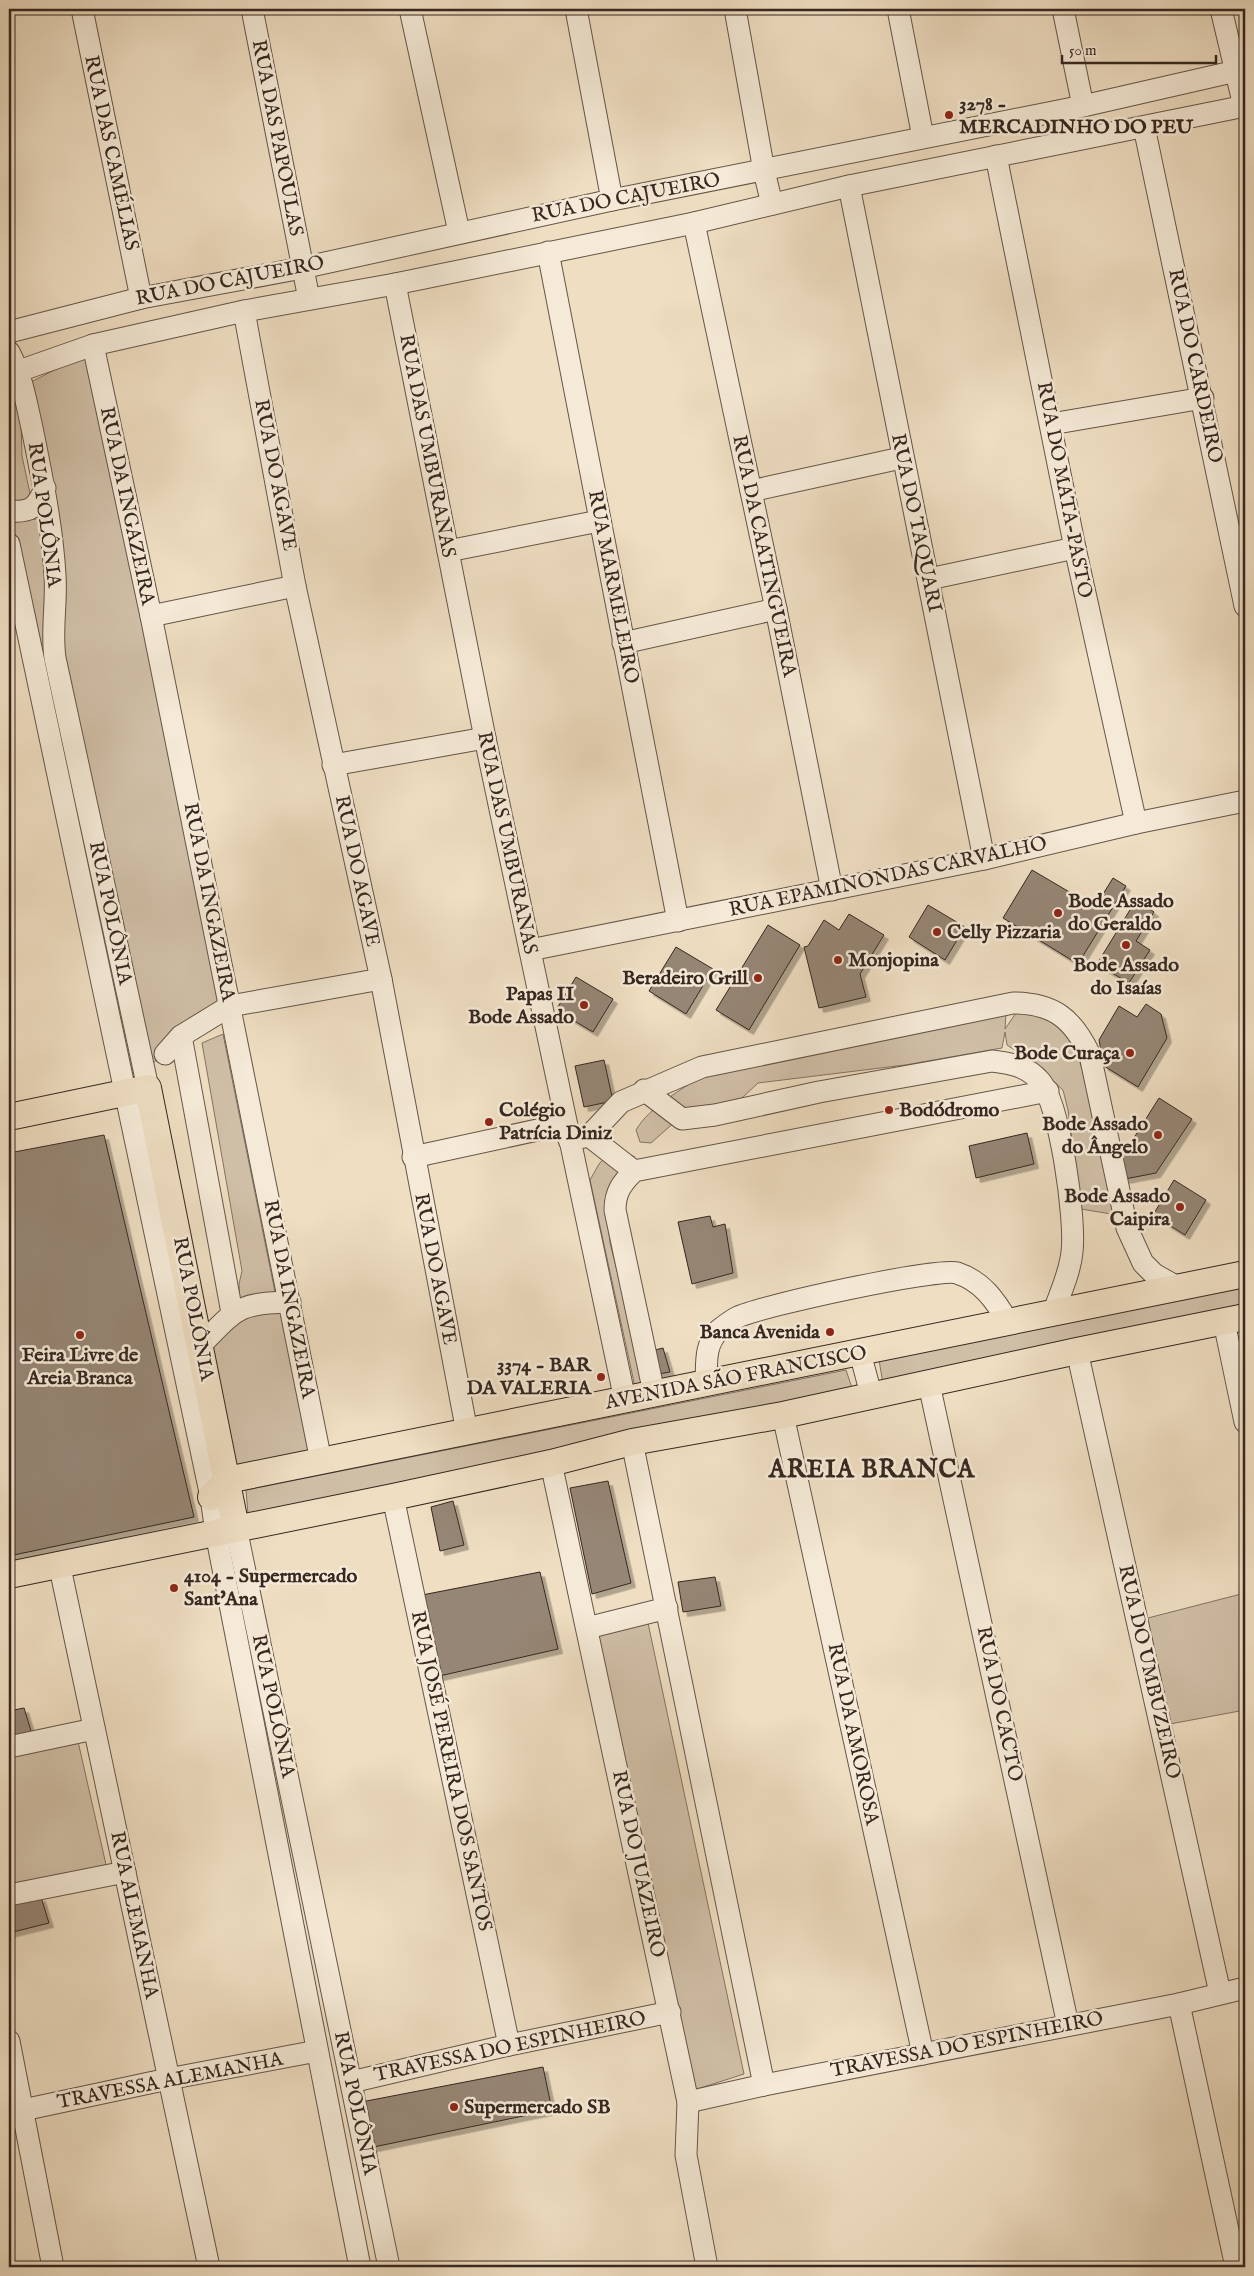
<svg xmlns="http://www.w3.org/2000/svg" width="1254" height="2276" font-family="'IM FELL English',serif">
<defs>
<filter id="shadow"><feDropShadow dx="4.5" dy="4.5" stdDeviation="0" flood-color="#0004"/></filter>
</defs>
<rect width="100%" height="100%" fill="#efdec2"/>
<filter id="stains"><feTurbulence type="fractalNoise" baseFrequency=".004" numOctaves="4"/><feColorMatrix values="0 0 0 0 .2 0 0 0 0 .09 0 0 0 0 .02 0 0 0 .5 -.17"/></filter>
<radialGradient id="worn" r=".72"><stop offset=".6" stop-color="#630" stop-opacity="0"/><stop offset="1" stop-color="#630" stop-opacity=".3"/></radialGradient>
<g fill="#d0bfa7" stroke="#837364">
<polygon points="88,353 222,1001 151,1065 54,635 29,383"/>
<polygon points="9,364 21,422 22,456 31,498 11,502 9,489"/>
<polygon points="45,518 47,595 135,1071 127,1075 17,567 12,531 13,522"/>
<path d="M1018,1010C1036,1012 1049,1017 1063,1029C1086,1051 1108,1178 1117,1215L1081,1209L1068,1110L1063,1090L1028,1059L1007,1045L1005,1032L1002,1048L905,1065L758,1083L742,1098L686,1112L651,1143L640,1142L636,1130C650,1106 682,1090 704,1074L1006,1013L1005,1029Z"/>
<polygon points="223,1034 275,1292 240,1302 239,1284 242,1271 202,1043"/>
<polygon points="614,1147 635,1157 606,1202 610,1243 646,1385 635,1387 590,1180 599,1164"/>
<polygon points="1245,1285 1245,1309 883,1384 879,1360"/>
<polygon points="276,1309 285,1320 309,1452 231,1467 208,1348 232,1322"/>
<polygon points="846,1370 853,1391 248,1514 246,1490"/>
<polygon points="1245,1593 1245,1710 1170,1724 1144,1619"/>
<polygon points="648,1623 744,2074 688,2092 593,1634"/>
<polygon points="77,1737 107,1869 9,1892 9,1751"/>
</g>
<g fill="#968675" stroke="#362721" filter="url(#shadow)">
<polygon points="1032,870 1095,907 1113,878 1126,886 1078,964 1003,918"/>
<polygon points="1136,900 1154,912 1136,941 1150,950 1129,983 1097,964"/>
<polygon points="928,905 965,927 945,960 909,937"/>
<polygon points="849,914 884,935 860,974 866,997 819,1008 804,947 808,946 824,920 839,930"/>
<polygon points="768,925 800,945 749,1030 716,1010"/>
<polygon points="676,947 713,969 686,1014 649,991"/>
<polygon points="576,977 613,999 593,1032 556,1010"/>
<polygon points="1146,1004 1161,1014 1167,1038 1138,1087 1104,1066 1099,1040 1119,1006 1137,1017"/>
<polygon points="604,1060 613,1101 584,1107 575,1066"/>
<polygon points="1159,1098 1192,1119 1156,1173 1125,1179 1120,1164 1125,1152"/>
<polygon points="1027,1133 1034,1164 976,1178 969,1146"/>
<polygon points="104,1135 194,1517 9,1556 9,1153"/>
<polygon points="1174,1180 1206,1200 1185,1235 1153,1215"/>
<polygon points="710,1216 713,1227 725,1224 733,1273 692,1284 678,1222"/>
<polygon points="663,1348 670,1372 653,1375 647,1352"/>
<polygon points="608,1481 631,1583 592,1594 570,1488"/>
<polygon points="453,1501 464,1545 440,1551 431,1507"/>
<polygon points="540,1572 558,1649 435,1677 417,1596"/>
<polygon points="715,1577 721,1606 683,1612 678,1582"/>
<polygon points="24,1708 32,1734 9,1738 9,1711"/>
<polygon points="41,1897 49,1923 9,1933 9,1903"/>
<polygon points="543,2067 552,2110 364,2149 356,2103"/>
</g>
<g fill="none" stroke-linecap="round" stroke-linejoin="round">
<defs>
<g id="minor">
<polyline points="82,9 141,298"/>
<polyline points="252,9 309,299"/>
<polyline points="410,9 459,232"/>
<polyline points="576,9 612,200"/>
<polyline points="735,9 764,171 772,204"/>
<polyline points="898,9 923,137"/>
<polyline points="1063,9 1083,106"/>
<polyline points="1221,9 1244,106"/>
<polyline points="1144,127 1245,606"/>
<polyline points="996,156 1075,548 1136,823"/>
<path d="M849,186C892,411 940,635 984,859"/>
<polyline points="694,223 776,609 832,890"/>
<polyline points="548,252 678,921"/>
<polyline points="395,284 485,738 625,1400"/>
<polyline points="244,311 295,586 381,979 467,1432"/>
<polyline points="9,332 141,298 302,268 612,200 1083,106 1245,69"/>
<polyline points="93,345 151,616 321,1461"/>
<path d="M9,352C22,376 26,401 32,428C42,477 52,525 55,575C57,603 51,630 55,658L148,1088"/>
<polyline points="19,371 93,345 244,311 395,284 694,223 849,186 1245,106"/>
<polyline points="1051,424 1203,398"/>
<polyline points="751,491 901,458"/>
<path d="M9,511C31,513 37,507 45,488"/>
<polyline points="9,544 211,1497 216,1533 360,2267"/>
<polyline points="448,551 599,521"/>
<polyline points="929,579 1075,548"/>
<polyline points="151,616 295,586"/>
<polyline points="623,643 776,609"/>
<polyline points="333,765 485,738"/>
<polyline points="530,950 984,859 1136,823 1245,801"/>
<polyline points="181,1036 232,1313"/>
<polyline points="165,1054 181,1036 230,1006 381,979"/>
<path d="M644,1090L682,1119L715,1115L819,1092L992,1061C1010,1063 1027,1066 1040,1081C1060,1104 1076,1219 1072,1252C1070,1273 1060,1293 1053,1314"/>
<polyline points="589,1136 634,1171"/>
<path d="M569,1140L589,1136L621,1102L702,1067L1013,1003C1054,1003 1073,1019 1090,1055L1127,1228L1143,1263L1154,1274L1179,1288"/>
<polyline points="413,1157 565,1124"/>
<polyline points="1224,1322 1245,1422"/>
<path d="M200,1346C236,1309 237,1303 290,1302"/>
<polyline points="1077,1351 1220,1993"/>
<polyline points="860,1353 871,1394"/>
<path d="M706,1383C707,1362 704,1346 719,1330C724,1326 732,1320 738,1317C760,1306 939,1267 957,1273C982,1281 995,1300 1008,1322"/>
<polyline points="929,1384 1068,2025"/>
<path d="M654,1393L615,1210C615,1192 622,1183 634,1171L1048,1091"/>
<polyline points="783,1415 923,2054"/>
<polyline points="632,1442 764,2085"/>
<polyline points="551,1463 688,2102 686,2155 707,2267"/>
<polyline points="393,1497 509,2045"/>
<polyline points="236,1528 389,2267"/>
<polyline points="59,1563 209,2267"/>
<polyline points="587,1628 667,1608"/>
<polyline points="9,1747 94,1729"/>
<polyline points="9,1895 125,1872"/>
<polyline points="1179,2004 1236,2267"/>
<polyline points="9,2041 53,2267"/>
<polyline points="351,2082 509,2045 670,2012"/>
<polyline points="688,2102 764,2085 1179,2004 1245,1988"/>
<polyline points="23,2110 168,2079 317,2051"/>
</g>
<g id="major">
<polyline points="9,1117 148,1088 236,1528"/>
<polyline points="211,1497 227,1480 1245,1274"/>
<polyline points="9,1575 393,1497 551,1463 632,1442 783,1415 1077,1351 1245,1317"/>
</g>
</defs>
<use href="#minor" stroke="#645549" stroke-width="23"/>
<use href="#major" stroke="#362721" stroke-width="28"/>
<use href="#minor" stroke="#f5ead7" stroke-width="21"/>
<use href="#major" stroke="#efdec2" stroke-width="26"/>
</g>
<g fill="#8f2418" stroke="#f5ead7" stroke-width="2">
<circle cx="949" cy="115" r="5"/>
<circle cx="1058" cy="913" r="5"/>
<circle cx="937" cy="932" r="5"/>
<circle cx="1126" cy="945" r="5"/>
<circle cx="838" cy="960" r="5"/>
<circle cx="758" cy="978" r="5"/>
<circle cx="584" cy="1005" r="5"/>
<circle cx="1130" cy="1053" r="5"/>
<circle cx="889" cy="1110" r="5"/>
<circle cx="489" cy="1122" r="5"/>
<circle cx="1158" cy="1135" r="5"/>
<circle cx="1180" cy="1207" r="5"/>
<circle cx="830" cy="1332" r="5"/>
<circle cx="80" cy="1335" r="5"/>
<circle cx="601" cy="1377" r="5"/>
<circle cx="174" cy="1588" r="5"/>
<circle cx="454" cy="2107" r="5"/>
</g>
<g text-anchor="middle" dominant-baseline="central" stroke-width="5" stroke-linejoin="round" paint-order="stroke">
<g font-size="20" font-weight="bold" fill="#362721" stroke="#f5ead7" text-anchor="start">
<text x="959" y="104">3278 -<tspan x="959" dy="23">MERCADINHO DO PEU</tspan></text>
<text x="1068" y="901">Bode Assado<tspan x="1068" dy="23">do Geraldo</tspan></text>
<text x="947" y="932">Celly Pizzaria</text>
<text x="848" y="960">Monjopina</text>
<text x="1126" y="965" text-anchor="middle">Bode Assado<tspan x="1126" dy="23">do Isaías</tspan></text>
<text x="748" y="978" text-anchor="end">Beradeiro Grill</text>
<text x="574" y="994" text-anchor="end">Papas II<tspan x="574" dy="23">Bode Assado</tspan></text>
<text x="1120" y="1053" text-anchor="end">Bode Curaça</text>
<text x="499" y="1110">Colégio<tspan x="499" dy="23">Patrícia Diniz</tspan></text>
<text x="899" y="1110">Bodódromo</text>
<text x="1148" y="1124" text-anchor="end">Bode Assado<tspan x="1148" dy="23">do Ângelo</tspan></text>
<text x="1170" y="1196" text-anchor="end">Bode Assado<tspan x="1170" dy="23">Caipira</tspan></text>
<text x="820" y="1332" text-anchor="end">Banca Avenida</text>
<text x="80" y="1355" text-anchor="middle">Feira Livre de<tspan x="80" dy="23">Areia Branca</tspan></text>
<text x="591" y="1365" text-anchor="end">3374 - BAR<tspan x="591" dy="23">DA VALERIA</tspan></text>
<text x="184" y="1576">4104 - Supermercado<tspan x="184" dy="23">Sant'Ana</tspan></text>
<text x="464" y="2107">Supermercado SB</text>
</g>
<g font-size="20" fill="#362721" stroke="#f5ead7">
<text transform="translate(277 138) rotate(79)">RUA DAS PAPOULAS</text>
<text transform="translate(111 153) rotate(78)">RUA DAS CAMÉLIAS</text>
<text transform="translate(626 198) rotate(-11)">RUA DO CAJUEIRO</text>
<text transform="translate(230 281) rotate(-11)">RUA DO CAJUEIRO</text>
<text transform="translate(1195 366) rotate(78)">RUA DO CARDEIRO</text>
<text transform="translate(427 446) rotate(79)">RUA DAS UMBURANAS</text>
<text transform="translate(275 475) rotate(79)">RUA DO AGAVE</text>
<text transform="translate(1064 490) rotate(79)">RUA DO MATA-PASTO</text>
<text transform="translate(127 506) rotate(78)">RUA DA INGAZEIRA</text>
<text transform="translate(44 515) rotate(82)">RUA POLÔNIA</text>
<text transform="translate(916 523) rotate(78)">RUA DO TAQUARI</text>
<text transform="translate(764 556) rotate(78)">RUA DA CAATINGUEIRA</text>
<text transform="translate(613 587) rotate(79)">RUA MARMELEIRO</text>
<text transform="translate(507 843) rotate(78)">RUA DAS UMBURANAS</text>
<text transform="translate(357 871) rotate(78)">RUA DO AGAVE</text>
<text transform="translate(888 877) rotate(-12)">RUA EPAMINONDAS CARVALHO</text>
<text transform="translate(209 902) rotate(79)">RUA DA INGAZEIRA</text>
<text transform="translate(110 913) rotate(78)">RUA POLÔNIA</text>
<text transform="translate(435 1269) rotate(79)">RUA DO AGAVE</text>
<text transform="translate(289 1299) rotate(79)">RUA DA INGAZEIRA</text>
<text transform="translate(193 1309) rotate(79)">RUA POLÔNIA</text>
<text transform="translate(736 1378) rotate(-11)">AVENIDA SÃO FRANCISCO</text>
<text transform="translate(1149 1672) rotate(77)">RUA DO UMBUZEIRO</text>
<text transform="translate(999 1704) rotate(78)">RUA DO CACTO</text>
<text transform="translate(273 1706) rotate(78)">RUA POLÔNIA</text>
<text transform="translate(853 1734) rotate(78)">RUA DA AMOROSA</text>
<text transform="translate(451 1771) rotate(78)">RUA JOSÉ PEREIRA DOS SANTOS</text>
<text transform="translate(638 1864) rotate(78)">RUA DO JUAZEIRO</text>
<text transform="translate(134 1915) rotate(78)">RUA ALEMANHA</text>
<text transform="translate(967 2045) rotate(-11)">TRAVESSA DO ESPINHEIRO</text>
<text transform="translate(510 2047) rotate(-12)">TRAVESSA DO ESPINHEIRO</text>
<text transform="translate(170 2081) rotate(-11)">TRAVESSA ALEMANHA</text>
<text transform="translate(355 2103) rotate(78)">RUA POLÔNIA</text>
</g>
<g font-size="25" font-weight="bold" letter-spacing="1" fill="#362721" stroke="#f5ead7">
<text x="872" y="1470">AREIA BRANCA</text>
</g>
</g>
<rect width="1254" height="2276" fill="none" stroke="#efdec2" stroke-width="30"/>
<rect x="10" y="10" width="1234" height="2256" fill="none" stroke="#362721" stroke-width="2.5"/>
<rect x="15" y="15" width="1224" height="2246" fill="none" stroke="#362721"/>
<path d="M1062 55v8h154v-8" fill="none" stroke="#362721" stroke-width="2.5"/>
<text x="1069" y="55" font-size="15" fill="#362721" stroke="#f5ead7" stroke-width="4" paint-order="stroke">50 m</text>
<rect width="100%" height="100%" filter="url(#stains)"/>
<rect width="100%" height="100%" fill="url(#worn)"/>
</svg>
